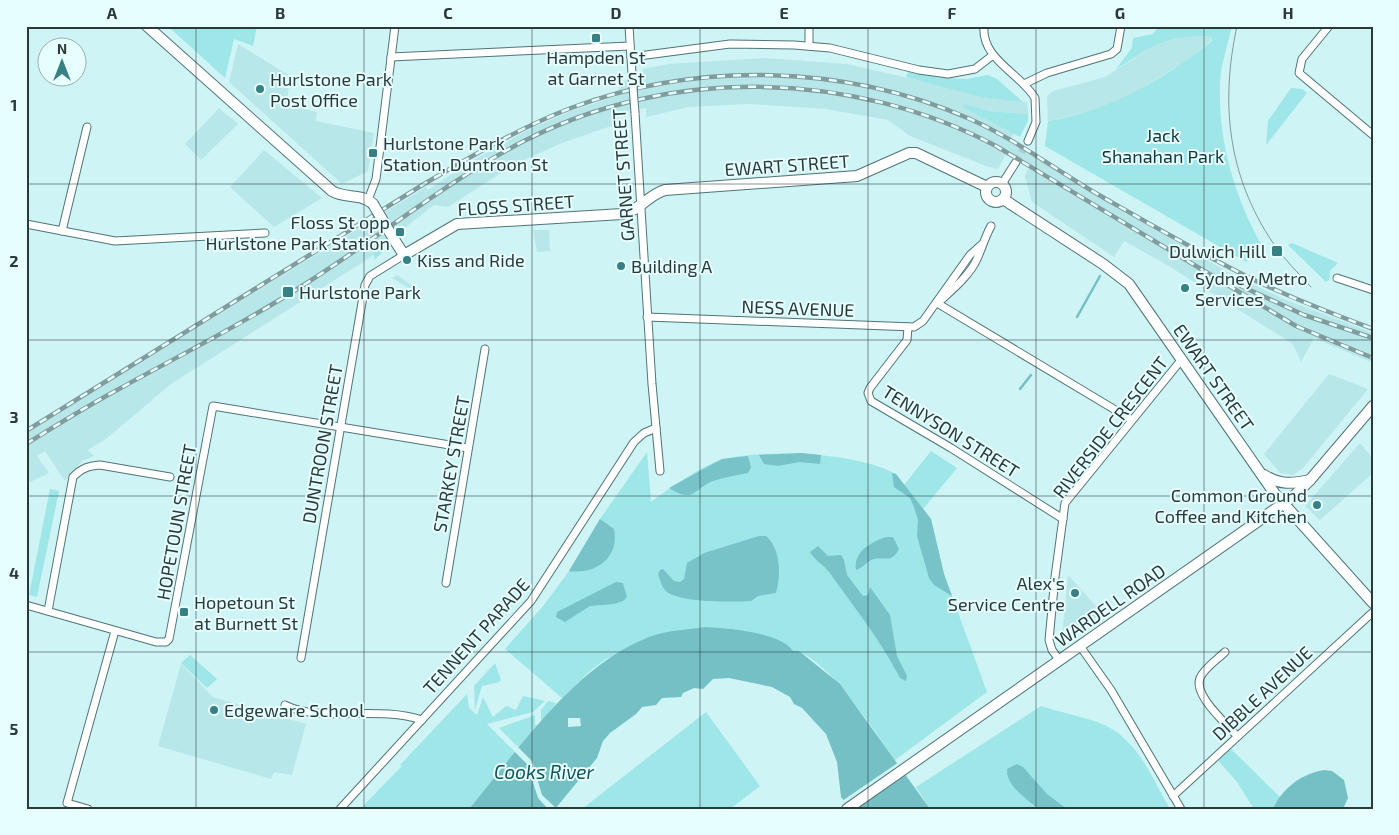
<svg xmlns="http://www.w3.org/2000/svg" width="1399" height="835" font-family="'Exo 2',sans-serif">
<rect width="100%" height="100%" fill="#cef4f6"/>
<g fill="#b8e7ea">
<polygon points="1185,36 1212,37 1211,41 1186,61 1126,98 1091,111 1048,121 1047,96 1053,91 1105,77 1157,44"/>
<polygon points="238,44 290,76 287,101 300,108 317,112 316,121 374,133 368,171 342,184 229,82"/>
<polygon points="765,58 847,64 956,89 981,97 1027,102 1028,114 989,111 964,104 962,107 1014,133 1009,142 1229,273 1284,299 1373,333 1373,363 1314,338 1301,362 1293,344 1162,262 1124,241 1114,257 1032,202 1025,176 1029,167 1006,154 998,169 986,166 910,136 888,120 826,109 749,104 689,107 646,117 646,108 618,112 617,124 562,143 515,164 448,207 434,205 388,241 371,257 171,384 107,438 88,450 94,456 82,461 65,481 45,451 37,456 49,473 26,484 26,433 426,187 428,190 470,162 528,130 571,111 617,96 622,81 641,78 643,69 669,64"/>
<polygon points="219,108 238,124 201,160 185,144"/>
<polygon points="264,150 322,198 274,227 230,187"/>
<polygon points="533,230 549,230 550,251 537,252"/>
<polygon points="397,275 418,289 416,293 392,278"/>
<polygon points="1329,374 1368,389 1304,467 1293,475 1280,473 1264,454"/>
<polygon points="1360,443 1373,459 1373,473 1320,520 1305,506"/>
<polygon points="1068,575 1102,613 1067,638 1062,635"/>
<polygon points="181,664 213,697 306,724 292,775 274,772 271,779 158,746"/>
</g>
<g fill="#9fe6e9">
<polygon points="171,26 257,26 253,46 234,39 225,78 171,29"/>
<path d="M1159,26H1232C1228,44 1221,64 1220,82C1218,142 1234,195 1262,246L1246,262L1045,146L1048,121C1110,111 1163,80 1212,41V37C1166,34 1154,46 1116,69L1132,48L1133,38L1153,34Z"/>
<polygon points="908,72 942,78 966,79 988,75 997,79 1023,102 981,97 906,77"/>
<polygon points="1291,88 1302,89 1307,93 1266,145 1268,121"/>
<polygon points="964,104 989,111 1028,114 1028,121 1020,137 962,107"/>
<polygon points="381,243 384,248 383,252 374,260 374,247"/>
<polygon points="1292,243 1338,263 1330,271 1329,280 1326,282 1288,245"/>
<path d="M931,451L957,468L923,509L931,519L944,574L987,692L895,760C877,735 824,652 793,651L784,643L749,632L725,628L694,629L606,659L591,670L562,698L505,649L544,605L569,571L600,519L647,452L651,502C665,491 707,462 724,459C769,449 853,452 894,473C898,476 901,481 904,485Z"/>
<polygon points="50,489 59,491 37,597 29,595"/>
<polygon points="190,655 217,679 207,688 181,663"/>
<polygon points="495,663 501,680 499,682 482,686 475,710 474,686"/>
<polygon points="467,694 469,708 477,715 483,697 493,717 506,706 516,710 523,696 545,701 533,712 487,724 516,753 469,809 360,809 402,766 400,765"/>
<polygon points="548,701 556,703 541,723 541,710"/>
<path d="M1041,706C1060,712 1079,716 1097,722C1136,735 1151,776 1170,809H930L916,787Z"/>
<polygon points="706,712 760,786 730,809 582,809"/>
<polygon points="535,715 535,725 538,725 519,748 499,728"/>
<polygon points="1227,745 1281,798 1273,809 1254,809 1237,782 1215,757"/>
</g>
<g fill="#77c3c7">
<polygon points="802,453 821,455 820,464 800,462 778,466 764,464 759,455"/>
<path d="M748,456L751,467L748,473C737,475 726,477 716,480C693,487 696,505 669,488L722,459Z"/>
<polygon points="892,473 896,474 931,519 944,574 952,596 934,585 929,578 917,536 918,520 914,507 910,498 894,487"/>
<path d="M600,519L614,529C620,557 596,575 569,571Z"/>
<path d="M759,536H766C781,549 781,575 776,593L758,596L751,601C730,602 684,603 667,592C662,588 660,580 658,574L660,570L663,569L674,581L680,582L684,579L687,563L704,553Z"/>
<path d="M886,537H893L899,549C891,564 886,556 874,559C867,561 863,568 856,570C853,551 872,542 886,537Z"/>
<path d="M818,546L828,556L841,555L844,560L847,575L863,596L868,595L870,587L890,615L897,656L907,676L906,681L900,678C880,639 854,607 829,572C823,564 815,561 810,552Z"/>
<polygon points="616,582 623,583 627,597 623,601 614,604 590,606 565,622 556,617 557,612"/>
<path d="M1017,764L1023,767L1047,794L1067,809H1038C1026,798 1006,786 1007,769Z"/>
</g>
<g fill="#74c0c4">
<path d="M705,627C726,628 781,632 793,651H799L840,684L930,809H850L841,797L837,762L826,734L802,708L794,704L790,697L772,687L729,678L713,679L703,689L694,688L683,693L681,697L662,698L656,705L642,707L636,714L610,733L603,741L597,758L555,809H469C520,748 574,666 649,637C667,630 686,630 705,627Z"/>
<path d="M1324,770L1332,771L1344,780L1348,798L1343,809H1273C1282,788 1303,773 1324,770Z"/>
</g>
<g fill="#cef4f6">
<polygon points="568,718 580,718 581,726 568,727"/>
<polygon points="518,747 532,761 542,795 557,809 548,809 538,798 527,764 514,751"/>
<polygon points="899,762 907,774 857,809 847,809 842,801"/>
</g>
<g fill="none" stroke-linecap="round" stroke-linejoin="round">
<g stroke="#74c0c4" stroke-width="2.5">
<polyline points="1077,317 1100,276"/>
<polyline points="1020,389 1031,375"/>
</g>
<polyline stroke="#adcfd0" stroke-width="7" stroke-dasharray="7 3.5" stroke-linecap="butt" points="1016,162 1028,141"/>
<defs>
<g id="street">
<polyline points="629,26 632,74"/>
<polyline points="809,26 809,46"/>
<path d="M984,26C981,59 1020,73 1035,98L1036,122L1028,141"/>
<polyline points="1329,26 1302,59 1299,73 1373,135"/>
<polyline points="391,57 630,46"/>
<polyline points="631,57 730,44 794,45 830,48 919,70 948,74 975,69 993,55"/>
<polyline points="1024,84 1047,73 1111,54 1117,49 1121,26"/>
<polyline points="635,113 652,384 660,471"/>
<polyline points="1002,184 1016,162"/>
<polyline points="368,200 376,179 395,26"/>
<polyline points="26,224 115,241 265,233"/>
<polyline points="62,231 87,127"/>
<polyline points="1337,278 1373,290"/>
<path d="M940,301C952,290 970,275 977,259C982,248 985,237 991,226"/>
<polyline points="937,303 1132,420"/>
<polyline points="647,317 914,327 923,321 970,255 981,245"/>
<polyline points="908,327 907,340 870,388 868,393 871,401 951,448 1063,519"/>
<polyline points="446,583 485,349"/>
<polyline points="26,605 156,642 166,642 169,639 213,406 468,448"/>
<path d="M48,611L73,477C82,468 88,466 100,465L170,477"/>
<polyline points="1080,646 1111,690 1181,809"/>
<path d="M1225,652C1218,659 1204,668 1200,678C1193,695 1226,723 1237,736"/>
<polyline points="301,658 365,285 370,276 404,255"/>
<polyline points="1060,661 1052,650 1049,640 1055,577 1065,503 1182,359"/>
<path d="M285,705C320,723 378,705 422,720"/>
<polyline points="1173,796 1373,612"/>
<polyline points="88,809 67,803 115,631"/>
<polyline points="340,809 531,601 634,442 644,433 656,428"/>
</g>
<g id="secondary">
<path d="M147,26L332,191C345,199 362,193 373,204"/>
<circle cx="996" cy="192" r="10"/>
<polyline points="1003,199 1103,264 1129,284 1275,494 1373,603"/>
<path d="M395,241L404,255L457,224L622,214C639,211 648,195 665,190L857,176L909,153H916L987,187"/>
<path d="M1264,475C1280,485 1292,484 1310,480"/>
<polyline points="847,809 1294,496 1310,480 1373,406"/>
</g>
</defs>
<use href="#street" stroke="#517475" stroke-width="9"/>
<use href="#secondary" stroke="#517475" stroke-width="12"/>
<use href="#street" stroke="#fff" stroke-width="7"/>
<use href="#secondary" stroke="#fff" stroke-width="10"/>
<path stroke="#809c9d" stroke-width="1" d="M1237,26C1220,104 1228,176 1273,243C1284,259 1298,273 1311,287"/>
<defs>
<g id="rail">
<polyline points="1241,286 1304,315 1373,338"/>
<path d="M26,431L424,184C472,156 519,128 571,108C698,61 845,64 970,119C1015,139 1056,170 1099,195C1148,223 1198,252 1248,277C1288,297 1331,313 1373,329"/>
<path d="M26,444C57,425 87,406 119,389C180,355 243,324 302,286C377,239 445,182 524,141C670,66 852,70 996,146L1296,326L1373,358"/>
</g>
</defs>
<use href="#rail" stroke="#809c9d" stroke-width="4.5"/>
<use href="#rail" stroke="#e7feff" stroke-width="2.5" stroke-dasharray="8" stroke-linecap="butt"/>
<defs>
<polyline id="street-bridge" points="632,74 635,113"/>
<polyline id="secondary-bridge" points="373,204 395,241"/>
</defs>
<use href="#street-bridge" stroke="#517475" stroke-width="9" stroke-linecap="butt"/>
<use href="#secondary-bridge" stroke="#517475" stroke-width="12" stroke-linecap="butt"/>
<use href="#street-bridge" stroke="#fff" stroke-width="7"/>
<use href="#secondary-bridge" stroke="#fff" stroke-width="10"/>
</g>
<path fill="none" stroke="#2a393a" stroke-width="1" stroke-opacity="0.55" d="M196,26V809M364,26V809M532,26V809M700,26V809M868,26V809M1036,26V809M1204,26V809M26,184H1373M26,340H1373M26,496H1373M26,652H1373"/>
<g fill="#378084" stroke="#e7feff" stroke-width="2">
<rect x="591" y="33" width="10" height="10" rx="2.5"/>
<circle cx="260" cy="89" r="5"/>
<rect x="368" y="148" width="10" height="10" rx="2.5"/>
<rect x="395" y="227" width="10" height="10" rx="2.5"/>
<rect x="1271" y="245" width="12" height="12" rx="2.5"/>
<circle cx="407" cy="260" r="5"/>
<circle cx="621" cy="266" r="5"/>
<circle cx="1185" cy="288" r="5"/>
<rect x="282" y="286" width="12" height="12" rx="2.5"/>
<circle cx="1317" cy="505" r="5"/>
<circle cx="1075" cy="593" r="5"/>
<rect x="179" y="607" width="10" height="10" rx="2.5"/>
<circle cx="214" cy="710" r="5"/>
</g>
<g text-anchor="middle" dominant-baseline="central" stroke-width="4" stroke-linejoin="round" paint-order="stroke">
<g font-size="18" fill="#2a393a" stroke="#e7feff" text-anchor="start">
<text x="596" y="57" text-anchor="middle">Hampden St<tspan x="596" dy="21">at Garnet St</tspan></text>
<text x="270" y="79">Hurlstone Park<tspan x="270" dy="21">Post Office</tspan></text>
<text x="383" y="143">Hurlstone Park<tspan x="383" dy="21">Station, Duntroon St</tspan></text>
<text x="390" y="222" text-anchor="end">Floss St opp<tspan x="390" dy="21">Hurlstone Park Station</tspan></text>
<text x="1266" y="251" text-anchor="end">Dulwich Hill</text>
<text x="417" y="260">Kiss and Ride</text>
<text x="631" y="266">Building A</text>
<text x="1195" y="278">Sydney Metro<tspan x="1195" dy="21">Services</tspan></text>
<text x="299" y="292">Hurlstone Park</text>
<text x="1307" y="495" text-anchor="end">Common Ground<tspan x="1307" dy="21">Coffee and Kitchen</tspan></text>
<text x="1065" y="583" text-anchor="end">Alex's<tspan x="1065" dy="21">Service Centre</tspan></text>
<text x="194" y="602">Hopetoun St<tspan x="194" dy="21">at Burnett St</tspan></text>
<text x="224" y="710">Edgeware School</text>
</g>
<g font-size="18" fill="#12383a" stroke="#e7feff">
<text x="1163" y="135">Jack<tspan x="1163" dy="21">Shanahan Park</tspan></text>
</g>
<g font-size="18" fill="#2a393a" stroke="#e7feff">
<text transform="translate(787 165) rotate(-4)">EWART STREET</text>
<text transform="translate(623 175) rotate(-94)">GARNET STREET</text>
<text transform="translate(516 205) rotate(-4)">FLOSS STREET</text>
<text transform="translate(798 308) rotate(2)">NESS AVENUE</text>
<text transform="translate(1214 377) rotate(55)">EWART STREET</text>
<text transform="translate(1110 427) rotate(-52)">RIVERSIDE CRESCENT</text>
<text transform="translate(951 431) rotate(32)">TENNYSON STREET</text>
<text transform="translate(322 444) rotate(-80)">DUNTROON STREET</text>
<text transform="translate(451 464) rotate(-80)">STARKEY STREET</text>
<text transform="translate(176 522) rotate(-80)">HOPETOUN STREET</text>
<text transform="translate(1110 605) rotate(-35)">WARDELL ROAD</text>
<text transform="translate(476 636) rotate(-48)">TENNENT PARADE</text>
<text transform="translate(1262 693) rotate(-43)">DIBBLE AVENUE</text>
</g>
<g font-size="19" font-style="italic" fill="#105457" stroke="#e7feff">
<text x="544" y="771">Cooks River</text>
</g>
</g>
<rect width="1399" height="835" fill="none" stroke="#e7feff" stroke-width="55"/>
<g transform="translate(62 62)"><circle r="24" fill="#e7feff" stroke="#9bafb0"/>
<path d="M0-4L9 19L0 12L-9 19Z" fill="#378084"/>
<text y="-8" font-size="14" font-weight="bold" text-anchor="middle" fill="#2a393a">N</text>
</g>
<rect x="28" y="28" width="1344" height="780" fill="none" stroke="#2a393a" stroke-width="2"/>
<g font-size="16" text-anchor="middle" font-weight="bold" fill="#2a393a">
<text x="112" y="19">A</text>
<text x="280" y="19">B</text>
<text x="448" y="19">C</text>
<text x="616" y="19">D</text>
<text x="784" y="19">E</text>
<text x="952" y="19">F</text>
<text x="1120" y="19">G</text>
<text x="1288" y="19">H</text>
<text x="14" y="111">1</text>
<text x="14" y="267">2</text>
<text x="14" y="423">3</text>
<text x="14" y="579">4</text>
<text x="14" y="735">5</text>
</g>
</svg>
